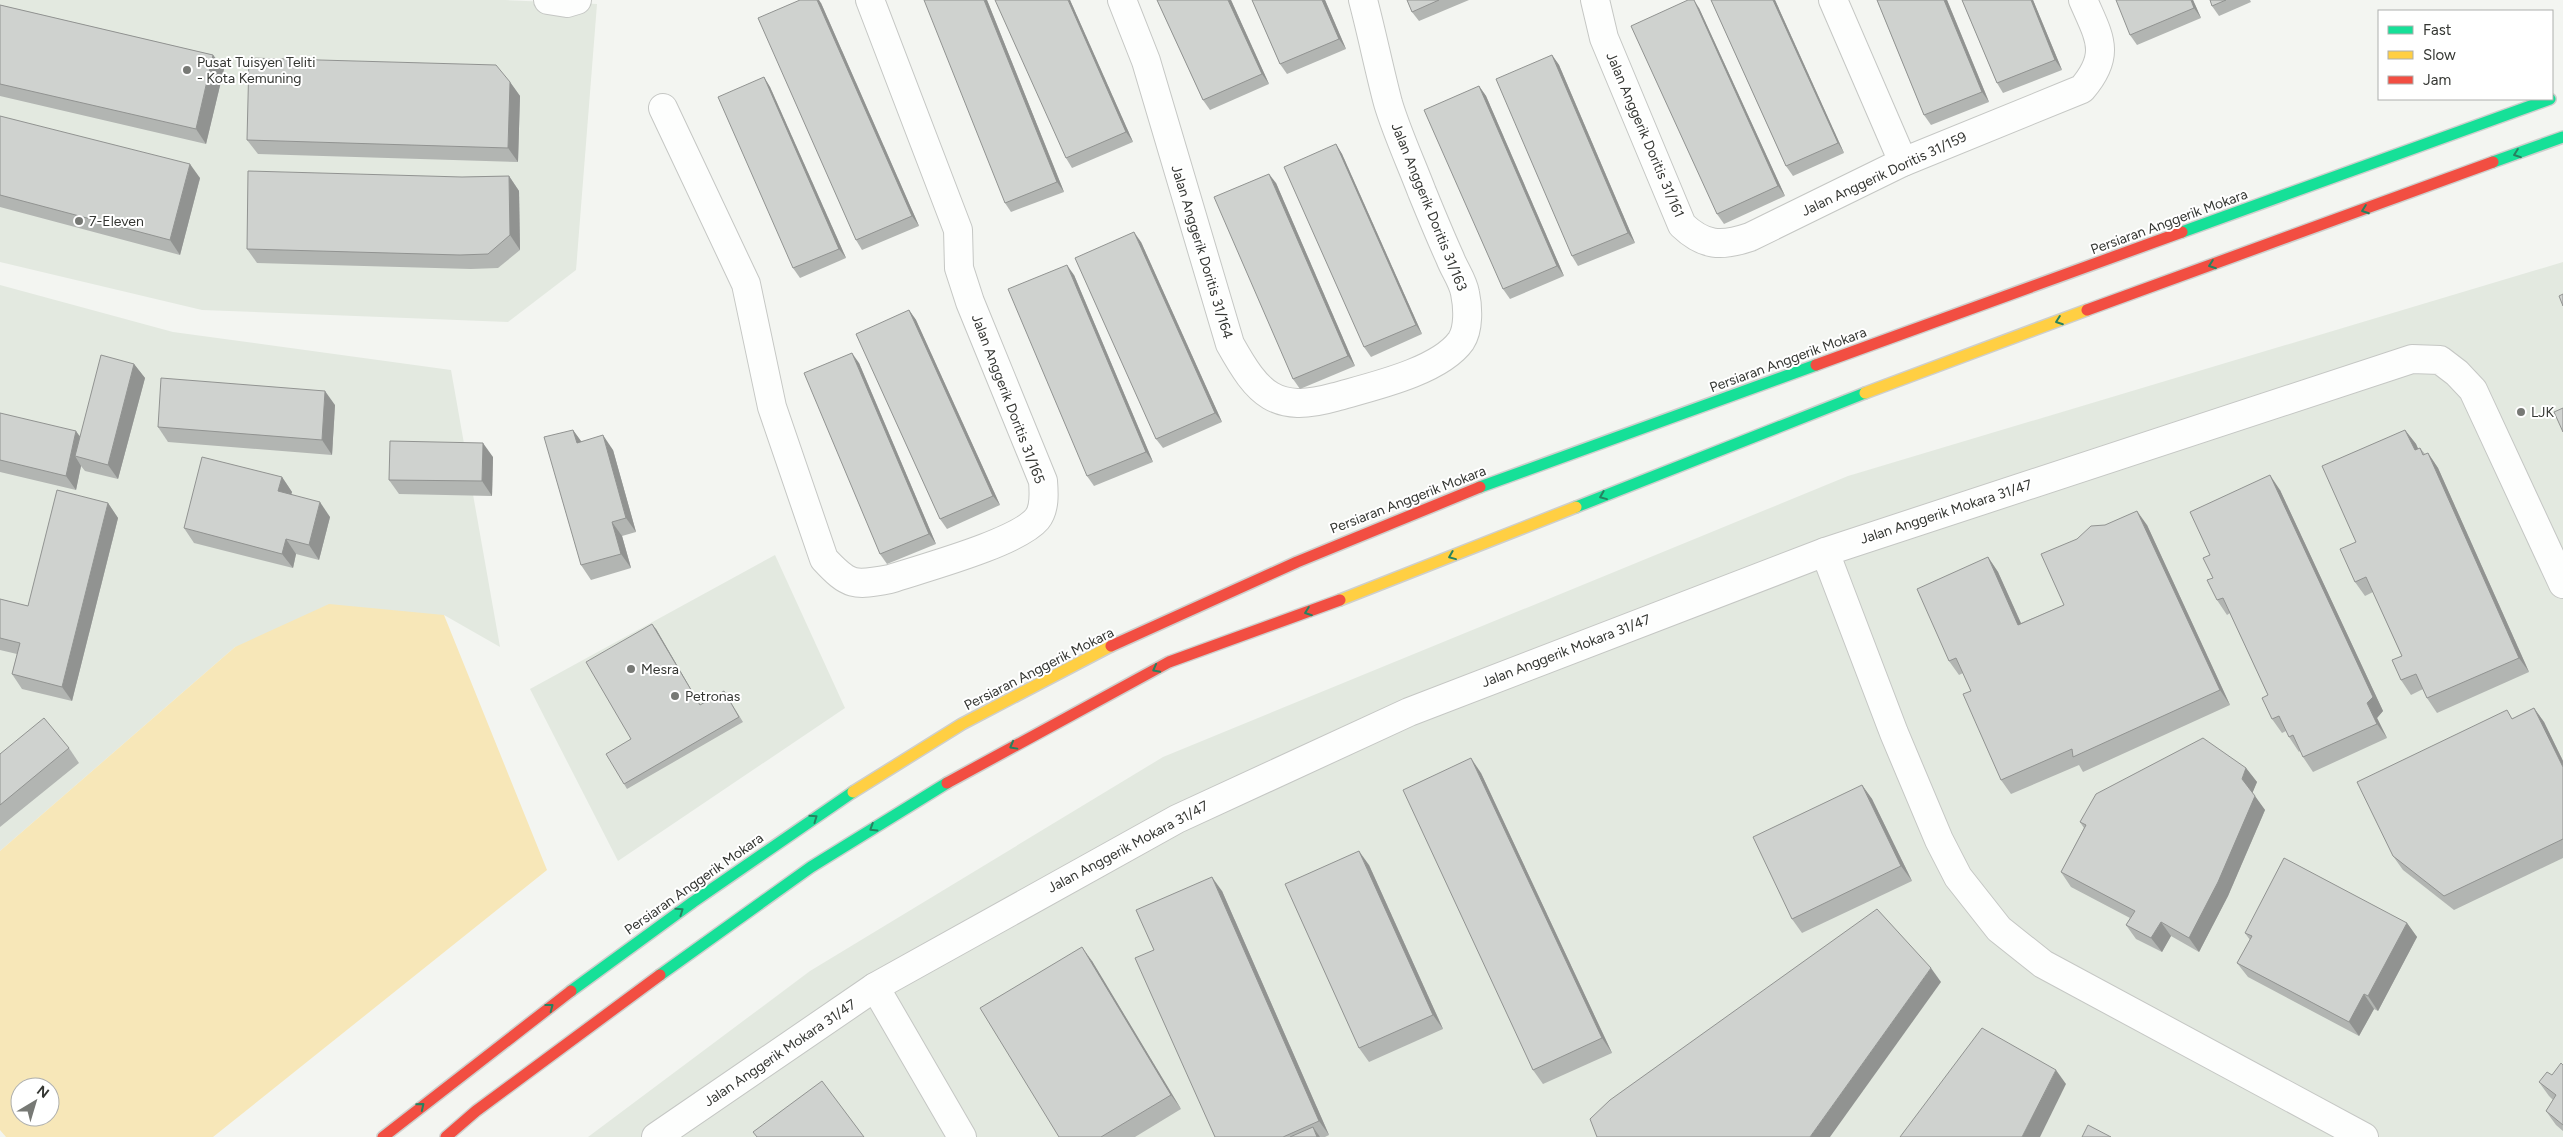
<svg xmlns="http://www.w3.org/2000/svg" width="2563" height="1137" font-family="Figtree,sans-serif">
<rect width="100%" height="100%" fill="#f3f5f1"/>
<g fill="#e3e9e0">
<polygon points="0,0 505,0 597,4 576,270 508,322 202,310 0,262"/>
<polygon points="2563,262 2563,1137 588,1137 810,971 1163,757 1848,476"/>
<polygon points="0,285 173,332 451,370 500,647 444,615 235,647 0,851"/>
<polygon points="775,555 845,708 618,861 530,689"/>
</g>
<path fill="#f7e7b8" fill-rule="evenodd" d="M329,604L444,615L547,870L213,1137H6L0,1130V851L235,647ZM20,1087H50V1117H20Z"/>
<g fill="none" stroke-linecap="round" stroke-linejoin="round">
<defs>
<g id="street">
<polyline points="548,0 567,3 577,0"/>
<path d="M1122,0L1146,61L1230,344C1258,394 1275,414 1335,397C1370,387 1439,372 1461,341C1469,329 1468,307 1465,293C1463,281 1454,269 1450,258C1440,236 1431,214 1422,192C1411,163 1397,133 1388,103C1379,69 1372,34 1363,0"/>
<path d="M1595,0L1604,38L1682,225C1704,246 1721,247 1750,237L1903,162L2082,89C2112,54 2099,37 2083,0"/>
<polyline points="1833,0 1903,162"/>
<path d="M663,108L746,284L772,407L824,559C849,586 854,586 890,579C923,568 1017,543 1037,519C1045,509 1044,493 1043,481L970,302L959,268L958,230L870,0"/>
<polyline points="1825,552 1894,733 1939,840 1958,877 1999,929 2043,964 2364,1137"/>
<polyline points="875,987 962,1137"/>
<polyline points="656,1137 875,987 1177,819 1409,712 1825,552 2412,359 2440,360 2457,373 2473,390 2563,584"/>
</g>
<g id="fast">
<polyline points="2493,162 2563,137"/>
<polyline points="2182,232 2550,99"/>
<polyline points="1480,487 1816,365"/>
<polyline points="1576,507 1865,393"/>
<polyline points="660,975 811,867 947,783"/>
<polyline points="571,991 693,902 853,792"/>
</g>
<g id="slow">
<polyline points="1865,393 2087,310"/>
<polyline points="1340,600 1576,507"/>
<polyline points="853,792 962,724 1111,646"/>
</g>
<g id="jam">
<polyline points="2087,310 2493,162"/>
<polyline points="1816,365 2182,232"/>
<polyline points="1111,646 1297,562 1480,487"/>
<polyline points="947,783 1169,662 1340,600"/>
<polyline points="383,1137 571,991"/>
<polyline points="446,1137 476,1111 660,975"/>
</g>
</defs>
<use href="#street" stroke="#c5c7c4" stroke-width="30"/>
<use href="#fast" stroke="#cecfcd" stroke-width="14"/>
<use href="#slow" stroke="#cecfcd" stroke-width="14"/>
<use href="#jam" stroke="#cecfcd" stroke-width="14"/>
<use href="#street" stroke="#fdfefd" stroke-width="28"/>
<use href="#fast" stroke="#16e098" stroke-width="11"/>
<use href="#slow" stroke="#ffcf43" stroke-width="11"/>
<use href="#jam" stroke="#f24e42" stroke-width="11"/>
</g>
<g fill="#b2b5b2">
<polygon points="987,0 1064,192 1011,212 1005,203"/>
<polygon points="1070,0 1133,142 1072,168 1066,158"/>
<polygon points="1157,0 1231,0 1269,84 1210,110 1203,100"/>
<polygon points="1252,0 1325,0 1346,49 1287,74 1280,64"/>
<polygon points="1407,0 1469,0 1419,21 1412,12"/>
<polygon points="1711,0 1775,0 1844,153 1793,176 1786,166"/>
<polygon points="1877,0 1947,0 1989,102 1931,125 1924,115"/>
<polygon points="1962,0 2033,0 2062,70 2003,93 1997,83"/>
<polygon points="2193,0 2201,18 2137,45 2130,35"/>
<polygon points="2210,0 2250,0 2251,2 2219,16 2212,6"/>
<polygon points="821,3 919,226 862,250 856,240"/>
<polygon points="0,5 213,55 224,69 206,144 0,96"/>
<polygon points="1699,8 1785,196 1724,224 1717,214"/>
<polygon points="1552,55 1559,65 1635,243 1578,266 1572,256"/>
<polygon points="764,77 770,87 846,258 800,278 793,268"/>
<polygon points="510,82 520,96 518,162 258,154 247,140"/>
<polygon points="1479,86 1486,96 1564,276 1510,299 1503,289"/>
<polygon points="0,116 200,178 180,255 0,207"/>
<polygon points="1336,144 1342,154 1422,334 1371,357 1364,347"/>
<polygon points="509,176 519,191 520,250 498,268 471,269 257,263 247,249 462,177"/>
<polygon points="1276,183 1355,366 1300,389 1293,379"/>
<polygon points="1141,242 1222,422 1163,448 1156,439"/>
<polygon points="1074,275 1153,462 1094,486 1087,476"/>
<polygon points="909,310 916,320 1000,505 947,529 940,519"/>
<polygon points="859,363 936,544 887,564 880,554"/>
<polygon points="134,364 145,378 118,479 85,471 81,466 76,490 0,472 0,413 80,436"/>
<polygon points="335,405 332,455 168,442 158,427"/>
<polygon points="573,430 581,441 613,450 636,532 622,536 631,568 591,580 581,565"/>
<polygon points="2405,430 2416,444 2418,449 2420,448 2425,454 2428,453 2438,468 2529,672 2437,713 2427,698 2423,689 2411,695 2401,680 2402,656 2373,592 2365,596 2355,582 2356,542"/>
<polygon points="493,457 492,496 399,494 389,480"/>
<polygon points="282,477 292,492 291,494 330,517 319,560 296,554 293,568 194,543 184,528"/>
<polygon points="2280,490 2383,711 2377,718 2387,738 2313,772 2303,757 2300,751 2299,752 2289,737 2286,731 2282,733 2272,719 2268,695 2230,613 2227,615 2217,600 2210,555"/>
<polygon points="108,503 118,518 72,701 22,689 12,674 17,654 0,650 0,599 28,606"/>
<polygon points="2147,525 2230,705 2083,772 2079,765 2011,794 2001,780 1971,691 1963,673 1959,675 1949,661 1988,557 1998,572 2021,623 2064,605"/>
<polygon points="656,629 700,705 727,696 743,722 627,789 624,784 631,739"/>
<polygon points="2534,708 2544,722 2563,761 2563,858 2454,910 2403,870 2393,856 2513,718"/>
<polygon points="69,748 79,763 0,827 0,754"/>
<polygon points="2246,768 2257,782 2252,793 2265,810 2228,896 2199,952 2171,936 2162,952 2136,939 2126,925 2130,918 2071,887 2061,872 2084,828 2080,822"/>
<polygon points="1481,773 1612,1053 1543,1084 1533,1070"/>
<polygon points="1862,785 1872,799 1912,881 1802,933 1792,919"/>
<polygon points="1369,865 1443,1029 1369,1062 1359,1048"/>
<polygon points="1222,891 1329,1135 1325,1137 1215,1137 1154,950"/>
<polygon points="2407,923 2417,937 2378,1011 2374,1009 2359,1036 2248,977 2237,963 2250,940 2245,933"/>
<polygon points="1092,961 1181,1109 1135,1137 1059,1137"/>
<polygon points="2563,1065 2563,1131 2556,1125 2546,1111 2553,1100 2549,1096 2539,1082 2552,1075"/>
</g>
<g fill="#919391">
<polygon points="817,0 819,0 821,3 919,226 912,216"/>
<polygon points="984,0 987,0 1064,192 1057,182"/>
<polygon points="1068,0 1070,0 1133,142 1126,132"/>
<polygon points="1228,0 1231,0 1269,84 1262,74"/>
<polygon points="1322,0 1325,0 1346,49 1339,39"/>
<polygon points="1694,0 1699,8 1785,196 1778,186"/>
<polygon points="1773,0 1775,0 1844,153 1838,143"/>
<polygon points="1944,0 1947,0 1989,102 1982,92"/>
<polygon points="2031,0 2033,0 2062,70 2055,60"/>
<polygon points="2191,0 2193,0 2201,18 2194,8"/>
<polygon points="213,55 224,69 206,144 196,129"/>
<polygon points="1552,55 1559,65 1635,243 1628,233"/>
<polygon points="764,77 770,87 846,258 839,249"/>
<polygon points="510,82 520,96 518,162 508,148"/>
<polygon points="1479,86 1486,96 1564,276 1557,266"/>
<polygon points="1336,144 1342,154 1422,334 1416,325"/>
<polygon points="190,164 200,178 180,255 170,240"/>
<polygon points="1269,174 1276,183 1355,366 1348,356"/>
<polygon points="509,176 519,191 520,250 510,235"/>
<polygon points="1134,232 1141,242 1222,422 1215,413"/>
<polygon points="1067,265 1074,275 1153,462 1146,452"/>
<polygon points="909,310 916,320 1000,505 993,496"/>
<polygon points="852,353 859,363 936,544 929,534"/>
<polygon points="134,364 145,378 118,479 108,465"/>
<polygon points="325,391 335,405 332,455 322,440"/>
<polygon points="573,430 583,444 577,443"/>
<polygon points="2405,430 2416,444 2425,464 2415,450"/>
<polygon points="76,431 86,445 75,456 81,466 76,490 66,476"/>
<polygon points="603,435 613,450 636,532 626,518"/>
<polygon points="483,443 493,457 492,496 482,481"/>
<polygon points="2428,453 2438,468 2529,672 2519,658"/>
<polygon points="2270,475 2280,490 2383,711 2377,718 2387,738 2377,724 2367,703"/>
<polygon points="282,477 292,492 288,505 278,491"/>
<polygon points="320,502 330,517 319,560 309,545"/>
<polygon points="108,503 118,518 72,701 62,687"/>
<polygon points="2137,511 2147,525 2230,705 2220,690"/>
<polygon points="612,522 622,536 631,568 621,554"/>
<polygon points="286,539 296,554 293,568 282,554"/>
<polygon points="1988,557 1998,572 2028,639 2018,625"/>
<polygon points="652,624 656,629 703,710 700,705"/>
<polygon points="2534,708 2544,722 2563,761 2563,767"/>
<polygon points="1471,758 1481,773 1612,1053 1602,1038"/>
<polygon points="2246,768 2257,782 2252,794 2242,779"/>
<polygon points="1862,785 1872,799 1912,881 1901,866"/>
<polygon points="2255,796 2265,810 2228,896 2199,952 2189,938"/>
<polygon points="1359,851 1369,865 1443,1029 1433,1015"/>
<polygon points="1212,877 1222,891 1329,1135 1319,1121"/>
<polygon points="2161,922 2171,936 2162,952 2151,938"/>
<polygon points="2407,923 2417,937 2378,1011 2368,996"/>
<polygon points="1082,947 1092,961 1181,1109 1171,1095"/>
<polygon points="1931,968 1941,982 1830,1137 1810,1137"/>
<polygon points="2364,994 2374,1009 2359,1036 2349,1022"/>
<polygon points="2056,1070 2066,1084 2040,1137 2022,1137"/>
<polygon points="1313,1127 1320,1137 1317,1137"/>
</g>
<g fill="#cfd2cf" stroke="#919391">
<polygon points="800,0 817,0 912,216 856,240 758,18"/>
<polygon points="924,0 984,0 1057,182 1005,203"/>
<polygon points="995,0 1068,0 1126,132 1066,158"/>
<polygon points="1157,0 1228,0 1262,74 1203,100"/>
<polygon points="1252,0 1322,0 1339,39 1280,64"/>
<polygon points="1407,0 1439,0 1412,12"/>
<polygon points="1688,0 1694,0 1778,186 1717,214 1631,26"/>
<polygon points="1711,0 1773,0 1838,143 1786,166"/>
<polygon points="1877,0 1944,0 1982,92 1924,115"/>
<polygon points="1962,0 2031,0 2055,60 1997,83"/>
<polygon points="2116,0 2191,0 2194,8 2130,35"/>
<polygon points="2210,0 2226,0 2212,6"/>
<polygon points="0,5 213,55 196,129 0,84"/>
<polygon points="1552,55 1628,233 1572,256 1496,79"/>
<polygon points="249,58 496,65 510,82 508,148 247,140"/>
<polygon points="764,77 839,249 793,268 718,97"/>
<polygon points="1479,86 1557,266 1503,289 1424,110"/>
<polygon points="0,116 190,164 170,240 0,195"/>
<polygon points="1336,144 1416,325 1364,347 1284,167"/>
<polygon points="248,171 462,177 509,176 510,235 488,254 460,255 247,249"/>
<polygon points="1269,174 1348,356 1293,379 1214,197"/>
<polygon points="1134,232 1215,413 1156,439 1075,258"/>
<polygon points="1067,265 1146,452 1087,476 1008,289"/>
<polygon points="2563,294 2563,306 2559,296"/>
<polygon points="909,310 993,496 940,519 856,334"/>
<polygon points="852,353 929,534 880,554 804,373"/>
<polygon points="101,355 134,364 108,465 75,456"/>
<polygon points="161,378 325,391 322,440 158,427"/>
<polygon points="2563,408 2563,432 2554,412"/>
<polygon points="0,413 76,431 66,476 0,460"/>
<polygon points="573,430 577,443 603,435 626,518 612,522 621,554 581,565 544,437"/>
<polygon points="2405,430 2415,450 2420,448 2423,455 2428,453 2519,658 2427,698 2416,674 2401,680 2392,660 2402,656 2366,577 2355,582 2340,549 2356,542 2322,466"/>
<polygon points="390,441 483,443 482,481 389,480"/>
<polygon points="202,457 282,477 278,491 320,502 309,545 286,539 282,554 184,528"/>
<polygon points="2270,475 2373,697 2367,703 2377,724 2303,757 2293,735 2289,737 2279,716 2272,719 2262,698 2268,695 2223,598 2217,600 2207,580 2213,578 2203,558 2210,555 2190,512"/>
<polygon points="57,490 108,503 62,687 12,674 20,643 0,638 0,599 28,606"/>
<polygon points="2137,511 2220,690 2073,757 2072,749 2001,780 1963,694 1971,691 1956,658 1949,661 1917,589 1988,557 2018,625 2064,605 2041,554 2077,539 2091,526 2105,525"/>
<polygon points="652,624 700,705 724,691 739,717 624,784 606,754 631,739 586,662"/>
<polygon points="2534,708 2563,767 2563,839 2444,896 2393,856 2357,782 2507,710 2512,719"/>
<polygon points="44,718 69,748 0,805 0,754"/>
<polygon points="2203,738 2246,768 2242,779 2255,796 2218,882 2189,938 2161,922 2151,938 2126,925 2135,911 2061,872 2086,825 2080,822 2096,794"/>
<polygon points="1471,758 1602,1038 1533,1070 1403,790"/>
<polygon points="1862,785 1901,866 1792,919 1753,837"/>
<polygon points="1359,851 1433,1015 1359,1048 1285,884"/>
<polygon points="2284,858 2407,923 2368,996 2364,994 2349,1022 2237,963 2252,936 2245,933"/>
<polygon points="1212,877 1319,1121 1283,1137 1215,1137 1135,958 1154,950 1136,910"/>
<polygon points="1877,909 1931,968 1810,1137 1597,1137 1590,1119 1610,1100"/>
<polygon points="1082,947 1171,1095 1101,1137 1059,1137 980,1008"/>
<polygon points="1982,1028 2056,1070 2022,1137 1900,1137"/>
<polygon points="2561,1063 2563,1065 2563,1125 2546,1111 2556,1095 2539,1082 2547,1072 2552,1075"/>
<polygon points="822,1081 864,1137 757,1137 753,1132"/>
<polygon points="2088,1125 2111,1137 2082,1137"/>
<polygon points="1313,1127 1317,1137 1290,1137"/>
</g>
<defs><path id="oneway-chevron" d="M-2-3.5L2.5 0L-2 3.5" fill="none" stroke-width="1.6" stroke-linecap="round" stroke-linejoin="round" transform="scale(1.25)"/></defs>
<g stroke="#268260">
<use href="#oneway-chevron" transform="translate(2517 154) rotate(160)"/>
<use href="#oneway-chevron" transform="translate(2365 210) rotate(160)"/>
<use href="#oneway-chevron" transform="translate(2212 265) rotate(160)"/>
<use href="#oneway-chevron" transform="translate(2059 321) rotate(160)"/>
<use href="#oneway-chevron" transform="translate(1603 496) rotate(158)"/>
<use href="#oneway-chevron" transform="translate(1452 556) rotate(158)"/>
<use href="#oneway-chevron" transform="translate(1308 612) rotate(160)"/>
<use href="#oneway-chevron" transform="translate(1156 669) rotate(152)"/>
<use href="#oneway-chevron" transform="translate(1013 746) rotate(151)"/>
<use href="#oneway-chevron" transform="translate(814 818) rotate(-35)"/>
<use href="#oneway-chevron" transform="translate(873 828) rotate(148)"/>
<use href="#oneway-chevron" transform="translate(680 911) rotate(-35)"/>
<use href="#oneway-chevron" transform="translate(550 1007) rotate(-37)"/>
<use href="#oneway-chevron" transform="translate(421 1106) rotate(-39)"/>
</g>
<g fill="#777975" stroke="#fff" stroke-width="2">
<circle cx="187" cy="70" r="5"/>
<circle cx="79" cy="221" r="5"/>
<circle cx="2521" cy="412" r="5"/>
<circle cx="631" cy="669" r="5"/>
<circle cx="675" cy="696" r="5"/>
</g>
<g text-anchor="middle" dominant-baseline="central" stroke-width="4" stroke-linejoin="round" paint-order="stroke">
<g font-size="14" fill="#343632" stroke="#fff" text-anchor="start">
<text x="197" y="62">Pusat Tuisyen Teliti<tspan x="197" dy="16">- Kota Kemuning</tspan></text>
<text x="89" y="221">7-Eleven</text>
<text x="2531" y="412">LJK</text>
<text x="641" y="669">Mesra</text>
<text x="685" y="696">Petronas</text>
</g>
<g font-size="14" fill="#343632" stroke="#fff">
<text transform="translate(1645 135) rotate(67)">Jalan Anggerik Doritis 31/161</text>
<text transform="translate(1884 174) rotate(-25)">Jalan Anggerik Doritis 31/159</text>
<text transform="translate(1429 207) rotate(68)">Jalan Anggerik Doritis 31/163</text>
<text transform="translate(2169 222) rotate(-20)">Persiaran Anggerik Mokara</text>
<text transform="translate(1202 252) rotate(73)">Jalan Anggerik Doritis 31/164</text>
<text transform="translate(1788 360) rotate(-20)">Persiaran Anggerik Mokara</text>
<text transform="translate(1008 399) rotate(69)">Jalan Anggerik Doritis 31/165</text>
<text transform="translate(1408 500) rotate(-21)">Persiaran Anggerik Mokara</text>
<text transform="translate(1946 512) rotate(-18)">Jalan Anggerik Mokara 31/47</text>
<text transform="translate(1566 651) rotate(-21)">Jalan Anggerik Mokara 31/47</text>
<text transform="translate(1039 669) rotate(-27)">Persiaran Anggerik Mokara</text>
<text transform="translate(1128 847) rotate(-28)">Jalan Anggerik Mokara 31/47</text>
<text transform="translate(694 884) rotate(-35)">Persiaran Anggerik Mokara</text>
<text transform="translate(780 1053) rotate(-34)">Jalan Anggerik Mokara 31/47</text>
</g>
</g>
<rect x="2378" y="10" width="175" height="90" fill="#ffffff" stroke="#aeafad"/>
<rect x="2388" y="26" width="25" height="8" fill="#16e098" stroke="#aeafad"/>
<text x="2423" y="35" font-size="15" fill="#343632">Fast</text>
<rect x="2388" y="51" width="25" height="8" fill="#ffcf43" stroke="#aeafad"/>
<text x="2423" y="60" font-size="15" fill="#343632">Slow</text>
<rect x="2388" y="76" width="25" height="8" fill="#f24e42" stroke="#aeafad"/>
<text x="2423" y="85" font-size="15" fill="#343632">Jam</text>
<g transform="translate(35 1102) rotate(38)"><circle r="24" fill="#ffffff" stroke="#aeafad"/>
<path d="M0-4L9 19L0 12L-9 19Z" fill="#777975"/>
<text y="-8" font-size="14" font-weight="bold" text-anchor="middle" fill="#343632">N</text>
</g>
</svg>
